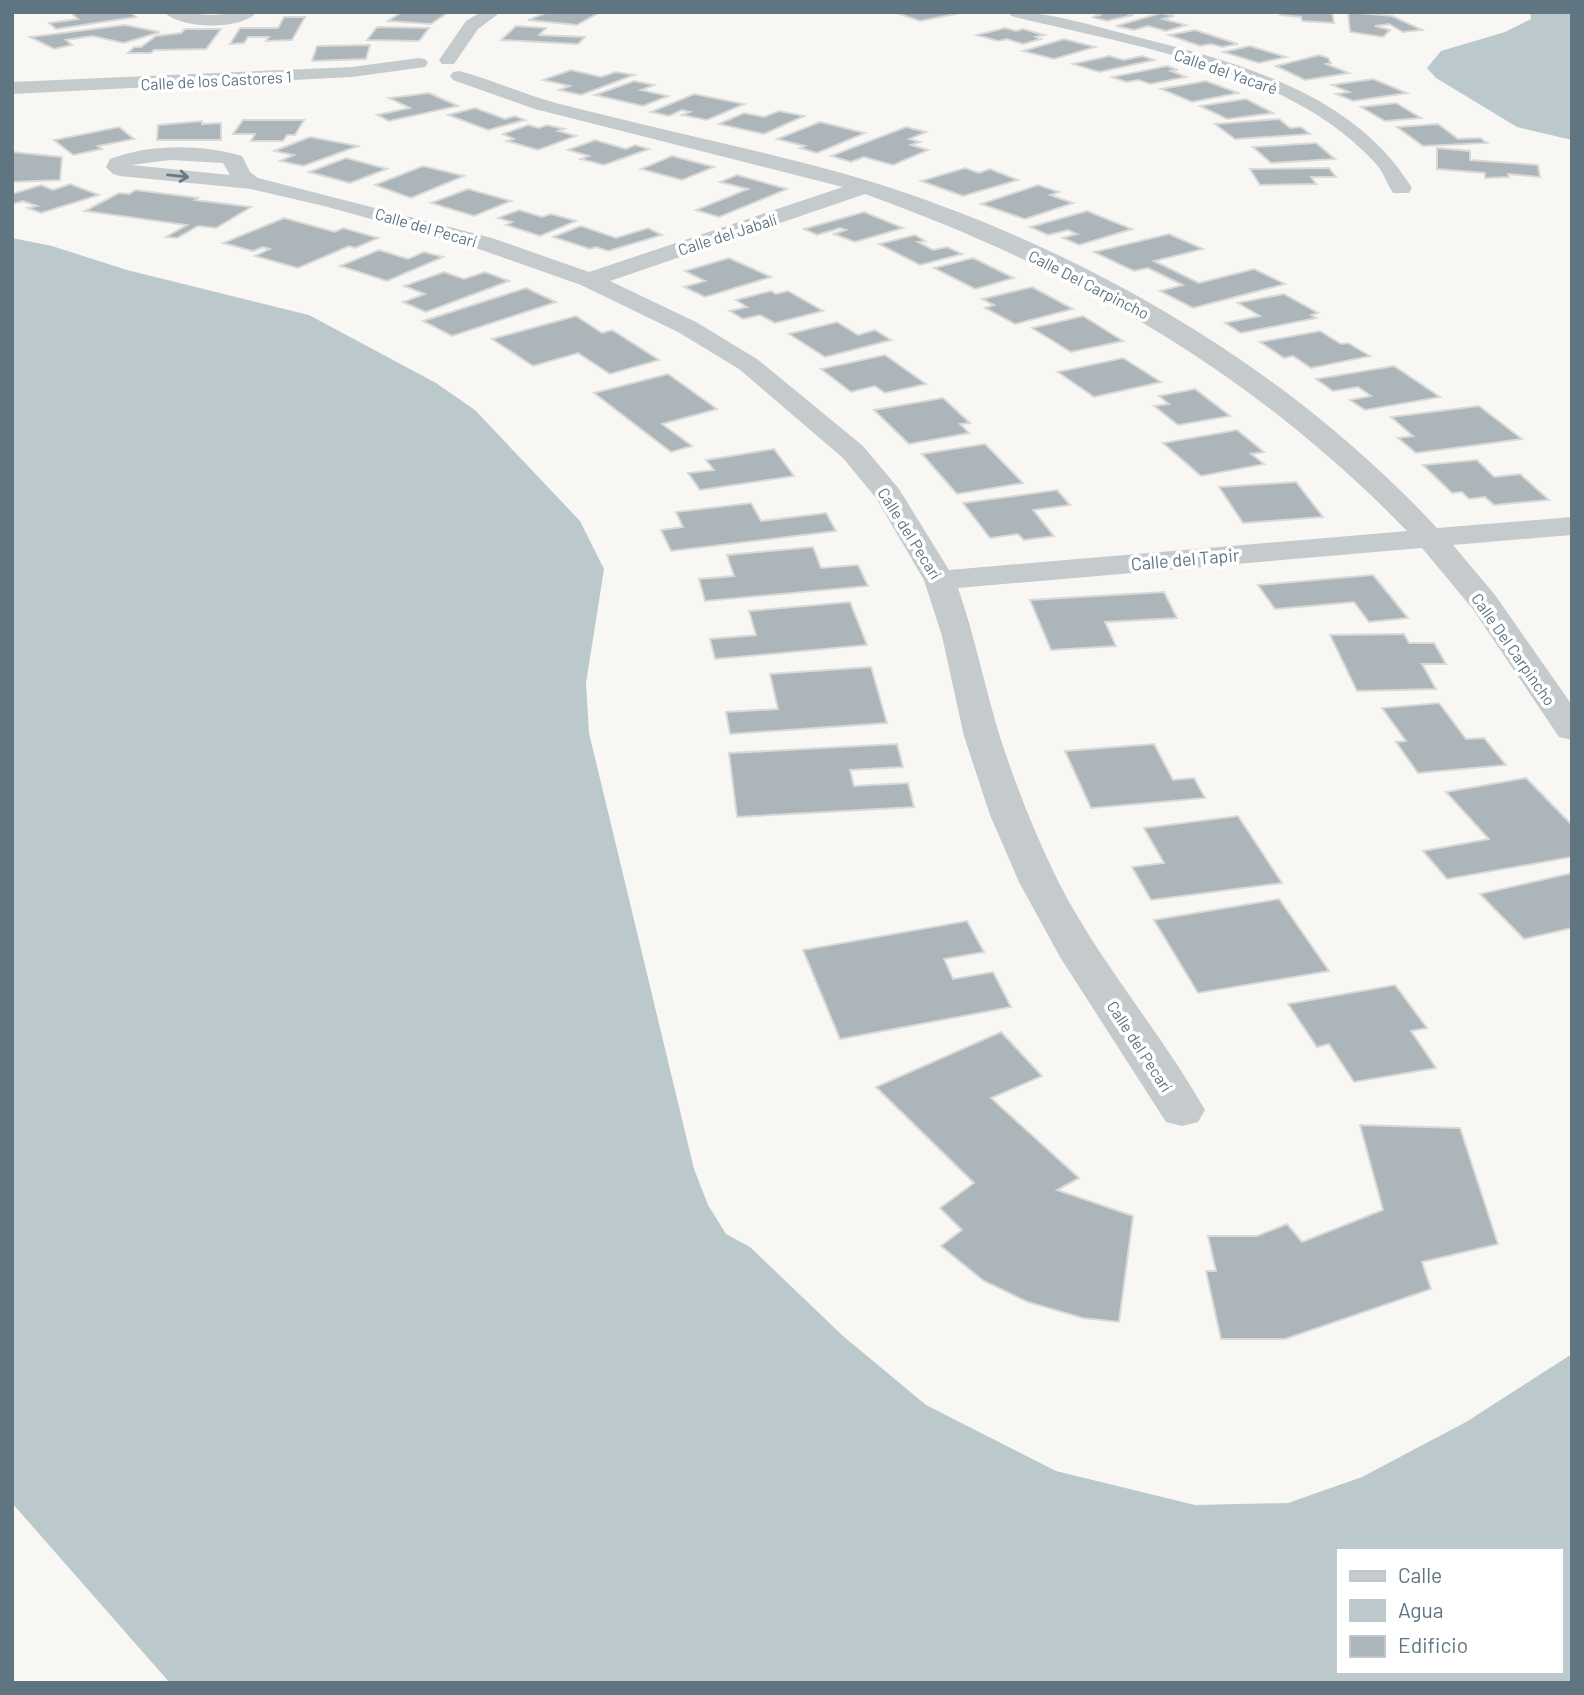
<svg xmlns="http://www.w3.org/2000/svg" width="1584" height="1695" font-family="Barlow,sans-serif">
<rect width="100%" height="100%" fill="#f8f7f4"/>
<g fill="#bbc9cd" fill-rule="evenodd">
<polygon points="1530,12 1572,12 1572,140 1517,127 1436,78 1427,68 1441,51 1505,32 1531,19"/>
<path d="M12,238L52,246L127,270L309,315L436,383L475,410L580,521L604,569L586,683L589,733L694,1169L708,1205L726,1234L750,1247L843,1336L926,1405L1056,1471L1195,1505L1288,1503L1362,1477L1466,1422L1572,1354V1683H170L12,1503ZM1337,1550H1561V1672H1337Z"/>
</g>
<g fill="#abb5ba" stroke="#d9d9d7" stroke-width="2">
<polygon points="70,12 130,12 136,17 56,29 49,23 78,19"/>
<polygon points="402,12 440,12 447,13 431,24 388,21"/>
<polygon points="548,12 596,12 598,13 577,25 528,20"/>
<polygon points="894,12 951,12 955,14 920,21"/>
<polygon points="1090,12 1129,12 1126,13 1133,15 1107,21 1092,17 1101,15"/>
<polygon points="1286,12 1332,12 1334,23 1302,21 1301,17 1281,15"/>
<polygon points="1348,12 1392,16 1422,30 1403,32 1389,24 1375,26 1390,30 1383,37 1350,32"/>
<polygon points="1161,13 1174,16 1163,19 1186,25 1166,31 1148,26 1134,30 1116,26"/>
<polygon points="284,17 305,17 292,40 266,41 269,37 248,37 244,43 230,44 240,28 278,28"/>
<polygon points="125,25 160,32 124,43 92,36 66,40 72,45 54,49 30,37"/>
<polygon points="516,26 546,28 539,35 585,37 578,44 501,40"/>
<polygon points="377,27 429,28 419,41 367,40"/>
<polygon points="1005,28 1016,31 1023,29 1044,35 1036,37 1041,39 1023,44 1007,39 998,41 977,35"/>
<polygon points="185,29 221,29 206,49 154,50 151,53 128,53 134,47 141,47 156,36 181,33"/>
<polygon points="1195,30 1238,44 1222,47 1211,44 1200,46 1169,35"/>
<polygon points="1064,39 1095,47 1054,59 1023,51"/>
<polygon points="370,45 366,59 312,61 317,46"/>
<polygon points="1250,46 1286,57 1259,63 1223,52"/>
<polygon points="1319,55 1328,58 1331,63 1326,64 1349,73 1305,80 1276,66"/>
<polygon points="1109,56 1124,60 1142,56 1154,60 1099,72 1073,64"/>
<polygon points="1167,66 1178,70 1171,71 1186,77 1150,84 1139,80 1126,82 1112,77"/>
<polygon points="571,70 601,77 616,72 634,75 581,95 559,90 570,86 543,80"/>
<polygon points="1373,79 1407,93 1353,101 1336,94 1349,92 1332,85"/>
<polygon points="634,81 654,85 641,90 668,96 643,106 595,95"/>
<polygon points="1206,81 1238,93 1192,102 1161,89"/>
<polygon points="429,93 458,106 389,121 377,115 410,108 389,98"/>
<polygon points="694,94 744,104 707,120 682,115 690,112 682,110 669,116 651,112"/>
<polygon points="1246,99 1273,113 1227,119 1200,106"/>
<polygon points="1396,103 1421,118 1385,121 1361,107"/>
<polygon points="475,108 505,119 515,116 525,120 488,130 448,115"/>
<polygon points="779,111 804,116 764,134 719,124 744,113 764,117"/>
<polygon points="1279,119 1290,128 1301,127 1310,134 1235,139 1215,124"/>
<polygon points="243,120 304,120 295,135 287,135 283,141 251,141 255,134 233,134"/>
<polygon points="202,121 202,124 221,123 221,140 157,140 158,125"/>
<polygon points="820,122 865,133 817,153 800,148 805,146 777,139"/>
<polygon points="1438,124 1458,139 1480,138 1487,143 1423,146 1397,127"/>
<polygon points="528,125 539,128 547,125 564,129 558,131 576,136 538,150 507,141 514,139 503,134"/>
<polygon points="119,127 134,139 98,146 102,149 73,155 54,140"/>
<polygon points="906,127 926,132 909,139 920,142 911,145 928,150 893,165 864,157 851,162 831,156"/>
<polygon points="310,137 358,146 303,166 280,161 294,155 274,151"/>
<polygon points="595,140 626,149 635,145 649,149 604,165 581,159 589,156 568,150"/>
<polygon points="1316,143 1335,159 1271,163 1253,147"/>
<polygon points="1437,148 1470,151 1470,160 1538,165 1540,177 1508,174 1509,177 1485,178 1485,173 1437,169"/>
<polygon points="12,152 62,157 60,180 12,182"/>
<polygon points="672,156 714,167 682,180 641,169"/>
<polygon points="346,158 387,169 350,183 309,172"/>
<polygon points="423,166 464,176 411,198 375,185"/>
<polygon points="965,168 979,173 990,169 1018,180 963,196 921,181"/>
<polygon points="1329,168 1336,177 1311,177 1316,184 1260,185 1250,169"/>
<polygon points="737,175 787,189 719,217 696,210 748,189 720,182"/>
<polygon points="70,184 99,195 41,213 28,208 37,206 23,201 12,204 12,194 41,185 53,190"/>
<polygon points="1038,185 1059,192 1050,195 1073,203 1025,219 981,204"/>
<polygon points="468,189 511,201 474,216 431,203"/>
<polygon points="136,190 198,198 195,200 251,207 216,228 198,226 177,238 166,237 187,225 85,211 119,193 129,194"/>
<polygon points="519,210 542,217 551,214 576,221 540,236 506,225 512,222 498,218"/>
<polygon points="1087,211 1132,229 1079,245 1063,238 1077,234 1068,230 1048,235 1030,227"/>
<polygon points="864,212 903,228 855,242 834,234 846,230 840,228 817,235 804,229"/>
<polygon points="284,218 335,232 343,228 378,238 355,248 349,246 298,268 255,256 270,249 263,247 253,251 223,243"/>
<polygon points="581,226 616,238 648,228 662,235 608,251 596,247 590,249 553,237"/>
<polygon points="1169,234 1203,249 1154,261 1199,283 1254,269 1285,284 1193,308 1160,291 1183,285 1148,268 1134,271 1094,252"/>
<polygon points="915,235 925,241 918,242 933,250 947,247 962,254 920,265 879,244"/>
<polygon points="379,250 408,259 424,252 443,257 387,281 340,266"/>
<polygon points="729,258 771,277 705,297 684,287 705,281 685,271"/>
<polygon points="973,258 1014,278 975,289 934,268"/>
<polygon points="444,272 464,279 485,272 509,281 426,312 403,302 425,294 404,286"/>
<polygon points="1032,287 1073,309 1015,324 985,308 994,305 982,299"/>
<polygon points="526,288 556,302 452,336 423,321"/>
<polygon points="771,291 776,294 788,291 823,311 775,323 760,315 743,319 730,311 747,307 736,300"/>
<polygon points="1284,294 1318,313 1311,315 1316,318 1241,333 1225,323 1260,316 1238,303"/>
<polygon points="576,316 602,333 612,330 659,360 610,374 578,353 533,366 492,339"/>
<polygon points="1083,316 1123,341 1071,352 1032,328"/>
<polygon points="837,322 858,335 875,330 891,340 825,357 789,334"/>
<polygon points="1320,331 1341,344 1348,343 1370,356 1311,368 1293,356 1284,358 1260,342"/>
<polygon points="885,355 926,384 885,393 875,386 851,392 821,369"/>
<polygon points="1123,358 1161,382 1094,397 1058,372"/>
<polygon points="1394,366 1440,397 1365,410 1350,400 1371,396 1358,387 1333,391 1316,379"/>
<polygon points="668,374 717,409 662,424 692,446 671,452 594,393"/>
<polygon points="1195,389 1230,416 1178,425 1154,406 1169,404 1159,396"/>
<polygon points="943,398 970,423 960,424 969,433 909,444 874,410"/>
<polygon points="1479,406 1522,439 1416,453 1398,438 1413,436 1391,417"/>
<polygon points="1237,430 1264,452 1251,454 1264,464 1201,476 1163,443"/>
<polygon points="985,444 1023,483 957,494 922,454"/>
<polygon points="774,449 794,476 700,490 688,473 714,470 706,460"/>
<polygon points="1477,460 1494,477 1520,474 1549,500 1494,505 1485,497 1469,499 1462,492 1452,493 1423,465"/>
<polygon points="1296,482 1323,517 1243,523 1219,487"/>
<polygon points="1057,490 1070,505 1033,510 1054,536 1024,540 1018,534 990,538 963,503"/>
<polygon points="751,503 761,521 826,513 836,531 671,551 661,530 683,527 676,512"/>
<polygon points="813,547 821,568 858,565 868,586 705,601 699,579 734,576 727,555"/>
<polygon points="1373,575 1408,618 1369,622 1354,602 1275,609 1258,585"/>
<polygon points="1164,592 1177,618 1105,622 1116,646 1051,650 1030,600"/>
<polygon points="850,602 867,645 715,659 710,639 756,635 749,611"/>
<polygon points="1404,634 1409,643 1434,643 1446,664 1422,664 1436,689 1357,691 1330,635"/>
<polygon points="871,667 887,723 730,734 726,712 778,709 770,674"/>
<polygon points="1439,703 1466,739 1484,738 1506,765 1418,773 1396,742 1406,741 1382,708"/>
<polygon points="897,744 903,767 850,770 854,786 908,783 914,807 737,817 729,753"/>
<polygon points="1154,744 1173,780 1194,778 1205,798 1091,808 1065,751"/>
<polygon points="1526,778 1572,825 1572,857 1447,879 1423,851 1489,839 1446,792"/>
<polygon points="1238,816 1282,883 1151,900 1132,867 1164,863 1144,828"/>
<polygon points="1572,873 1572,928 1524,939 1480,894"/>
<polygon points="1279,899 1329,971 1198,993 1154,920"/>
<polygon points="967,921 984,952 944,959 953,979 993,972 1011,1007 840,1039 803,950"/>
<polygon points="1395,985 1427,1028 1411,1031 1436,1068 1354,1082 1329,1044 1317,1047 1288,1004"/>
<polygon points="1001,1032 1042,1076 991,1098 1079,1178 1057,1190 1133,1216 1119,1322 1083,1318 1028,1302 984,1281 941,1246 962,1230 940,1208 974,1183 876,1087"/>
<polygon points="1360,1125 1460,1128 1498,1244 1422,1262 1431,1289 1285,1339 1221,1339 1206,1271 1216,1271 1208,1236 1257,1236 1287,1224 1302,1242 1383,1210"/>
</g>
<g fill="none" stroke-linecap="round" stroke-linejoin="round">
<g fill="#c5cacd" fill-rule="evenodd">
<path d="M164,12L212,15L257,12C241,31 180,29 164,12Z"/>
<polygon points="481,12 501,12 478,29 454,64 442,64 439,60 466,21"/>
<path d="M1009,12C1050,12 1089,25 1129,35C1233,61 1353,91 1412,188L1409,193H1393C1387,184 1384,173 1377,165C1291,68 1131,46 1011,16Z"/>
<polygon points="419,58 425,59 428,63 425,67 352,77 12,94 12,82 352,67"/>
<path d="M459,71C480,76 501,85 522,92C546,101 571,107 596,113C687,136 779,154 869,181C1081,247 1286,365 1437,528L1572,517V535L1453,545L1495,595L1572,705V740L1559,737L1472,608L1422,548L958,588C975,637 985,688 1000,737C1016,786 1035,834 1058,881C1099,962 1160,1031 1205,1110L1198,1122L1182,1126L1166,1122L1060,957L1019,882L990,815L964,736L942,636L924,580L876,498L843,458L739,369L678,332L581,285L476,248L324,206L251,189L120,176L113,174L106,167L110,159C150,144 201,144 242,156L250,172L258,178L492,238L589,272L843,187L535,109L453,80L450,76L453,72ZM170,160L223,163L230,175L131,165ZM865,194C1073,269 1252,371 1407,531L949,570L899,489L863,446L757,359L696,322L610,281Z"/>
</g>
</g>
<defs><path id="oneway-shaft" d="M-6 0H5M1.5-3L5.5 0L1.5 3" fill="none" stroke-width="1.6" stroke-linecap="round" stroke-linejoin="round" transform="scale(1.75)"/></defs>
<use stroke="#657986" href="#oneway-shaft" transform="translate(178 176) rotate(6)"/>
<g text-anchor="middle" dominant-baseline="central" stroke-width="7" stroke-linejoin="round" paint-order="stroke">
<g font-size="16" fill="#607582" stroke="#fff">
<text transform="translate(1226 71) rotate(19)">Calle del Yacaré</text>
<text transform="translate(216 80) rotate(-3)">Calle de los Castores 1</text>
<text transform="translate(426 227) rotate(16)">Calle del Pecarí</text>
<text transform="translate(727 234) rotate(-18)">Calle del Jabalí</text>
<text transform="translate(1089 284) rotate(27)">Calle Del Carpincho</text>
<text transform="translate(910 533) rotate(58)">Calle del Pecarí</text>
<text transform="translate(1514 649) rotate(55)">Calle Del Carpincho</text>
<text transform="translate(1140 1046) rotate(57)">Calle del Pecarí</text>
</g>
<g font-size="18" fill="#607582" stroke="#fff">
<text transform="translate(1185 559) rotate(-5)">Calle del Tapir</text>
</g>
</g>
<rect width="1584" height="1695" fill="none" stroke="#607582" stroke-width="28"/>
<rect x="1336" y="1548" width="228" height="126" fill="#ffffff" stroke="#bfc8cd" stroke-width="2"/>
<rect x="1350" y="1571" width="35" height="10" fill="#c5cacd" stroke="#bfc8cd" stroke-width="2"/>
<text x="1398" y="1583" font-size="21" fill="#607582">Calle</text>
<rect x="1350" y="1600" width="35" height="21" fill="#bbc9cd" stroke="#bfc8cd" stroke-width="2"/>
<text x="1398" y="1618" font-size="21" fill="#607582">Agua</text>
<rect x="1350" y="1636" width="35" height="21" fill="#abb5ba" stroke="#bfc8cd" stroke-width="2"/>
<text x="1398" y="1653" font-size="21" fill="#607582">Edificio</text>
</svg>
